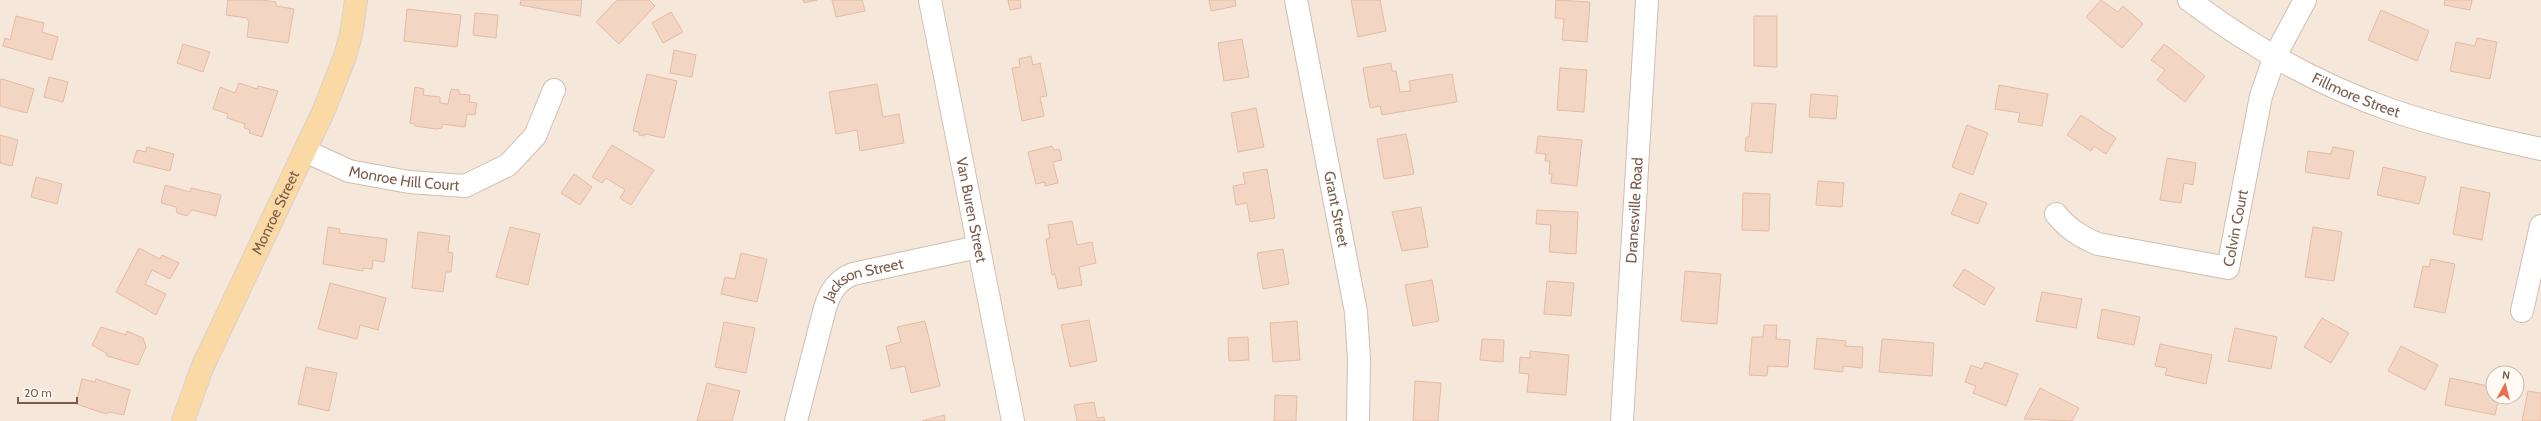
<svg xmlns="http://www.w3.org/2000/svg" width="2541" height="421" font-family="Cabin,sans-serif">
<rect width="100%" height="100%" fill="#fdf6ec"/>
<path fill="#f5e8da" fill-rule="evenodd" d="M0,0H2541V421H0ZM2493,373H2517V397H2493Z"/>
<g fill="#f3d5c3" stroke="#e6bba3">
<polygon points="228,0 262,0 276,2 276,6 294,9 288,43 247,37 249,22 247,18 226,15"/>
<polygon points="521,0 582,0 580,16 520,5"/>
<polygon points="617,0 649,0 655,6 619,44 596,22"/>
<polygon points="803,0 817,0 804,3"/>
<polygon points="832,0 862,0 865,11 836,17"/>
<polygon points="1008,0 1020,0 1021,8 1010,10"/>
<polygon points="1209,0 1235,0 1236,6 1211,11"/>
<polygon points="1351,0 1380,0 1386,31 1358,37"/>
<polygon points="1556,0 1590,2 1587,42 1562,40 1564,19 1555,18"/>
<polygon points="2101,0 2118,12 2123,6 2143,24 2122,48 2086,17"/>
<polygon points="2445,0 2472,0 2470,10 2444,5"/>
<polygon points="407,9 461,15 457,47 404,41"/>
<polygon points="2381,10 2429,31 2417,61 2368,40"/>
<polygon points="671,12 683,32 663,43 652,23"/>
<polygon points="475,13 498,15 496,38 473,35"/>
<polygon points="16,16 44,23 42,32 58,37 52,60 3,46 5,38 10,40"/>
<polygon points="1754,16 1777,16 1777,67 1754,66"/>
<polygon points="2477,38 2497,42 2490,79 2450,71 2456,42 2475,46"/>
<polygon points="1242,39 1249,77 1224,81 1218,43"/>
<polygon points="183,44 210,52 203,72 177,63"/>
<polygon points="2164,44 2205,76 2185,102 2157,80 2165,70 2151,60"/>
<polygon points="674,50 696,55 692,77 670,73"/>
<polygon points="1031,56 1033,65 1040,63 1047,96 1040,97 1044,116 1022,121 1012,68 1020,67 1019,59"/>
<polygon points="1391,63 1392,71 1396,71 1400,92 1411,91 1409,81 1452,74 1457,102 1382,115 1380,106 1370,108 1363,68"/>
<polygon points="1560,68 1587,70 1584,112 1557,110"/>
<polygon points="647,74 677,81 664,138 645,134 644,136 639,135 639,132 633,131"/>
<polygon points="49,77 68,82 63,102 44,97"/>
<polygon points="2,79 34,89 27,113 0,106 0,80"/>
<polygon points="239,83 257,89 258,86 278,91 262,137 249,133 250,130 244,128 245,124 227,118 228,114 213,109 220,87 235,93"/>
<polygon points="877,84 883,117 899,114 904,143 860,151 857,130 836,134 829,92"/>
<polygon points="1999,85 2048,94 2042,126 2018,122 2020,113 1995,109"/>
<polygon points="415,87 424,89 423,95 440,97 440,103 448,104 451,89 459,90 459,94 470,95 469,102 477,103 475,115 467,114 465,127 442,124 442,128 436,129 415,126 415,124 410,123"/>
<polygon points="1811,94 1838,96 1836,119 1809,117"/>
<polygon points="1752,103 1776,104 1772,153 1745,151 1746,137 1749,137"/>
<polygon points="1256,108 1264,147 1238,152 1231,113"/>
<polygon points="2081,115 2116,138 2106,154 2094,146 2091,151 2067,135"/>
<polygon points="1967,125 1988,133 1973,175 1952,167"/>
<polygon points="1406,134 1414,174 1384,179 1377,139"/>
<polygon points="0,135 18,140 12,166 0,163"/>
<polygon points="1538,136 1582,140 1577,186 1551,183 1552,174 1549,174 1550,161 1545,161 1546,154 1536,153"/>
<polygon points="612,145 654,170 631,205 620,198 625,190 606,178 602,183 592,177"/>
<polygon points="1052,146 1054,150 1059,149 1062,160 1053,162 1058,183 1045,186 1045,182 1036,184 1028,152"/>
<polygon points="147,147 174,154 170,171 133,162 137,150 146,152"/>
<polygon points="2333,147 2354,151 2349,179 2305,172 2308,151 2331,154"/>
<polygon points="2167,158 2196,163 2193,185 2184,183 2181,203 2160,200"/>
<polygon points="2383,167 2426,177 2419,204 2377,195"/>
<polygon points="1267,169 1275,218 1250,222 1247,203 1236,205 1233,186 1245,184 1243,173"/>
<polygon points="574,174 592,187 580,205 561,193"/>
<polygon points="36,177 62,184 57,204 31,197"/>
<polygon points="1818,181 1844,183 1842,207 1816,205"/>
<polygon points="165,185 190,192 191,188 221,195 216,216 192,210 187,216 177,213 176,207 161,203"/>
<polygon points="2461,187 2490,193 2482,240 2453,234"/>
<polygon points="1743,193 1770,194 1769,231 1742,230"/>
<polygon points="1960,193 1987,203 1978,224 1951,214"/>
<polygon points="1421,207 1428,247 1402,251 1392,212"/>
<polygon points="1537,210 1578,212 1576,254 1549,252 1551,225 1536,224"/>
<polygon points="1072,221 1077,245 1092,242 1096,263 1079,267 1082,285 1058,289 1055,274 1052,275 1046,239 1050,238 1048,225"/>
<polygon points="328,227 340,229 339,233 387,239 384,262 373,260 372,269 363,268 363,271 323,264"/>
<polygon points="510,227 540,234 528,285 496,277"/>
<polygon points="2313,227 2342,232 2334,281 2305,277"/>
<polygon points="418,232 450,236 448,252 453,253 451,272 446,272 443,292 412,288"/>
<polygon points="139,248 160,259 162,255 179,263 170,279 152,270 145,284 166,294 156,315 116,292"/>
<polygon points="1283,249 1289,284 1263,289 1257,253"/>
<polygon points="741,253 767,259 757,302 721,294 725,277 735,279"/>
<polygon points="2431,259 2455,264 2445,313 2414,307 2423,266 2429,267"/>
<polygon points="1964,269 1995,288 1984,305 1953,286"/>
<polygon points="1685,271 1721,274 1717,324 1681,321"/>
<polygon points="1432,280 1439,321 1413,326 1405,285"/>
<polygon points="1547,281 1574,283 1571,316 1544,314"/>
<polygon points="330,283 386,298 378,330 360,325 357,339 318,329"/>
<polygon points="2042,292 2082,299 2076,328 2036,321"/>
<polygon points="2102,309 2140,317 2134,345 2097,338"/>
<polygon points="2322,318 2349,333 2331,363 2304,347"/>
<polygon points="1089,320 1097,361 1070,367 1061,325"/>
<polygon points="925,321 940,386 911,393 905,366 891,369 886,346 901,342 897,327"/>
<polygon points="1297,321 1300,360 1273,362 1270,323"/>
<polygon points="724,322 755,328 746,373 715,367"/>
<polygon points="1764,325 1777,325 1776,339 1790,340 1788,367 1768,366 1767,376 1749,375 1752,337 1763,337"/>
<polygon points="101,327 126,335 127,331 143,338 146,347 138,365 107,356 106,353 92,345"/>
<polygon points="2235,328 2277,337 2271,369 2228,361"/>
<polygon points="1248,337 1249,360 1229,361 1228,338"/>
<polygon points="1817,338 1846,341 1845,346 1863,347 1862,368 1843,366 1843,372 1814,369"/>
<polygon points="1482,339 1504,340 1503,362 1480,360"/>
<polygon points="1882,339 1934,343 1932,376 1879,372"/>
<polygon points="2160,344 2212,355 2206,384 2165,375 2167,368 2155,366"/>
<polygon points="2401,346 2438,365 2425,390 2388,371"/>
<polygon points="1530,351 1569,355 1566,395 1527,392 1529,374 1519,373 1520,357 1530,358"/>
<polygon points="1985,362 2018,374 2006,406 1973,393 1976,386 1965,382 1971,365 1982,369"/>
<polygon points="306,367 337,373 329,411 298,404"/>
<polygon points="2450,378 2493,387 2493,397 2499,397 2495,415 2445,405"/>
<polygon points="82,379 95,382 96,379 130,390 124,415 110,412 106,414 76,404"/>
<polygon points="1415,381 1441,383 1438,421 1413,421"/>
<polygon points="707,383 740,391 732,421 697,421"/>
<polygon points="2040,388 2079,408 2072,421 2024,419"/>
<polygon points="2528,391 2541,393 2541,421 2522,421"/>
<polygon points="1275,395 1297,396 1296,421 1274,421"/>
<polygon points="1094,402 1097,418 1104,417 1105,421 1077,421 1074,405"/>
<polygon points="944,415 945,421 922,421"/>
</g>
<g fill="none" stroke-linecap="round" stroke-linejoin="round">
<defs>
<g id="street">
<path id="s1" d="M1296,0L1356,312L1359,359L1358,421"/>
<path id="s2" d="M2189,0C2250,46 2319,85 2391,110C2440,127 2491,138 2541,149"/>
<path id="s3" d="M305,151L349,171L409,182L465,186L508,165L535,136L554,90"/>
<path id="s4" d="M2056,214C2068,229 2081,237 2098,244L2228,268L2261,96L2275,56L2305,0"/>
<polyline points="2522,311 2541,226"/>
<path id="s5" d="M796,421L825,308C830,292 837,280 853,274L978,247"/>
<path id="s6" d="M1622,421L1647,0"/>
</g>
<g id="secondary">
<path id="s7" d="M930,0L1013,421"/>
</g>
<g id="primary">
<path id="s8" d="M183,421L202,368L324,110L344,59L351,35L356,0"/>
</g>
</defs>
<use href="#street" stroke="#d1beb0" stroke-width="24"/>
<use href="#secondary" stroke="#d6c0b0" stroke-width="24"/>
<use href="#primary" stroke="#dad1cd" stroke-width="24"/>
<use href="#street" stroke="#fff" stroke-width="22"/>
<use href="#secondary" stroke="#fff" stroke-width="22"/>
<use href="#primary" stroke="#fbd9a5" stroke-width="22"/>
</g>
<g text-anchor="middle" dominant-baseline="central" stroke-width="4" stroke-linejoin="round" paint-order="stroke">
<g font-size="15" fill="#7a5c4d" stroke="#fffaf3">
<text stroke="none"><textPath href="#s2" startOffset="193">Fillmore Street</textPath></text>
<text stroke="none"><textPath href="#s3" startOffset="104">Monroe Hill Court</textPath></text>
<text stroke="none"><textPath href="#s1" startOffset="213">Grant Street</textPath></text>
<text stroke="none"><textPath href="#s7" startOffset="214">Van Buren Street</textPath></text>
<text stroke="none"><textPath href="#s6" startOffset="211">Dranesville Road</textPath></text>
<text stroke="none"><textPath href="#s8" startOffset="228">Monroe Street</textPath></text>
<text stroke="none"><textPath href="#s4" startOffset="225">Colvin Court</textPath></text>
<text stroke="none"><textPath href="#s5" startOffset="169">Jackson Street</textPath></text>
</g>
</g>
<g transform="translate(2505 385) rotate(7)"><circle r="19" fill="#fffaf3" stroke="#cabbb1"/>
<path d="M0-3L7 15L0 10L-7 15Z" fill="#e76f51"/>
<text y="-6" font-size="11" font-weight="bold" text-anchor="middle" fill="#7a5c4d">N</text>
</g>
<path d="M18 397v6h59v-6" fill="none" stroke="#7a5c4d" stroke-width="2"/>
<text x="24" y="397" font-size="12" fill="#7a5c4d" stroke="#fffaf3" stroke-width="3" paint-order="stroke">20 m</text>
</svg>
